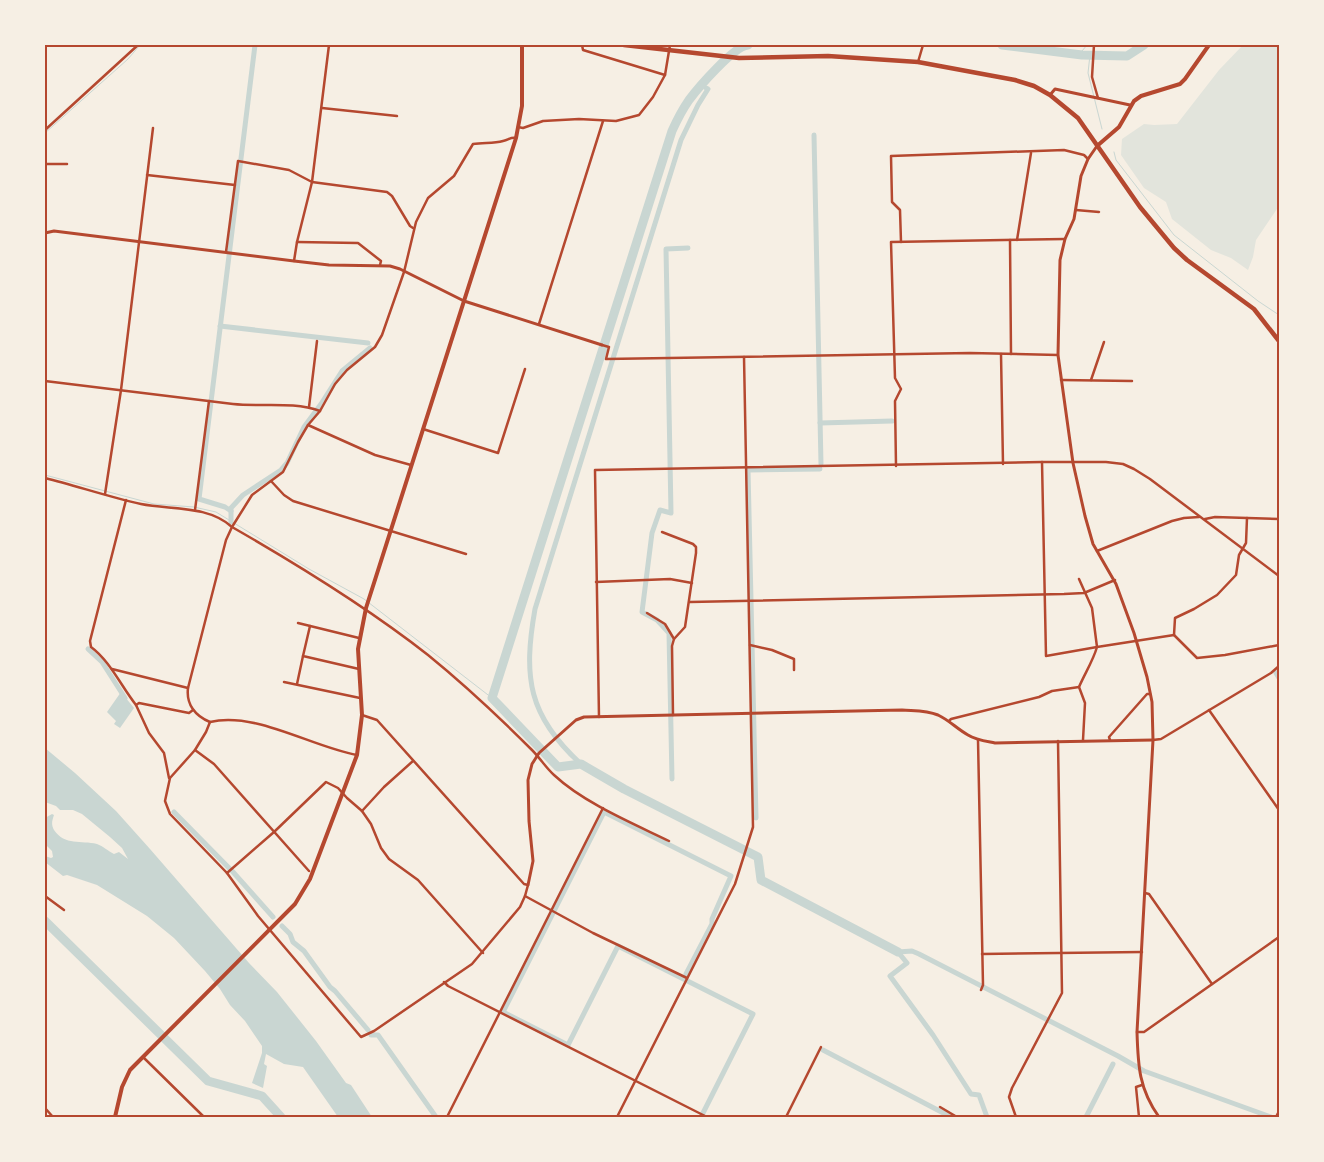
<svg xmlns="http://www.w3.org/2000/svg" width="1324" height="1162" font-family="Arial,sans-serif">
<rect width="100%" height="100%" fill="#f6efe4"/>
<polygon fill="#e2e4dc" points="1243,45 1279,45 1279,206 1256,240 1253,257 1248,270 1231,258 1211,250 1172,219 1166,202 1144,188 1121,155 1122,139 1144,124 1154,125 1177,124 1219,70"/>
<g fill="#c9d6d2">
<polygon points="121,692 134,708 120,728 114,724 116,721 107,712"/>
<path d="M45,748L75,773L116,811L150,849L249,963L277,992L316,1041L346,1083L351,1085L372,1117H338L303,1067L284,1064L266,1054L264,1064L267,1066L263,1088L252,1083L262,1053V1046L245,1021L230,1005L220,989L205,971L174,938L147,916L97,885L67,875L63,876L45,862V856L51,858L53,857L52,851L45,844V818L52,814L54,815C52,821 51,824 54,830C65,846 81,840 97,844C103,846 108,851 114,854L119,852L128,859L122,848L110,837L82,814L73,810H60L56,806L45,802Z"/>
</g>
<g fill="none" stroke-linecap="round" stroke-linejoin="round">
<g stroke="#c9d6d2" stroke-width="1">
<polyline points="1082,55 1082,51 1087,45"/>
<polyline points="1090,55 1088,73 1102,129"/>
<polyline points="45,133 128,59 140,45"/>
<polyline points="1114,152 1116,160 1174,235 1258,301 1279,315"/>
<polyline points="45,475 154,504 194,507 216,512 309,569 364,599 492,698"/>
</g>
<g stroke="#c9d6d2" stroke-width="5">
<polyline points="814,135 821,464"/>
<polyline points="220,326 368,343"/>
<polyline points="820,423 892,421"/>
<polyline points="231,511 225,507 199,499 255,45"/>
<polyline points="231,522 231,508 243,495 281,470 287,463 304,427 321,404 342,371 370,348"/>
<polyline points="88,649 102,662 125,698"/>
<polyline points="1276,673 1279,678"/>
<path d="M581,764C528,716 523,677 535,609L681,140L698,105L708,89L706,88"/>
<polyline points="672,779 669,633 657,620 642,612 652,533 660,510 671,513 666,249 688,248"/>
<polyline points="174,812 233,872 273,917"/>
<polyline points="756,818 748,470 820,469"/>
<polyline points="282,926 290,934 293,942 304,951 330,987 335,991 368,1030"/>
<polyline points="898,952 912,951 919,954 1118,1056 1144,1071 1271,1117"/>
<polyline points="898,952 907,963 890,976 933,1035 971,1094 979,1095 987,1117"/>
<polyline points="686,974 712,924 712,919 731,876 604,812 503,1012 568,1045 618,946 753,1014 701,1117"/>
<polyline points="371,1035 378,1035 436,1117"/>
<polyline points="823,1050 951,1117"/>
<polyline points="1086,1117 1113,1064"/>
</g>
<g stroke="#c9d6d2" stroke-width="9">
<path d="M748,45C734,46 698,88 689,100C682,110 677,120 672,131L492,698L558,767L581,764L624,789L758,857L761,880L898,952"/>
<polyline points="1002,45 1082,55 1127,56 1144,45"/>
<polyline points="45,921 208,1081 262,1096 281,1117"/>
</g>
<g stroke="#b5482f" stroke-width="2.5">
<polyline points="582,45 583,50 665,75"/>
<polyline points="1094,45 1092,77 1098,98"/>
<polyline points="918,62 923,45"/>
<polyline points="322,108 397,116"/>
<polyline points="518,127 523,128 543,121 579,119 616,121 639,115 653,97 665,75 670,45"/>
<polyline points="45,130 138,45"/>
<polyline points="45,164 67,164"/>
<polyline points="147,175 235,185"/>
<polyline points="1076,210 1099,212"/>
<polyline points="1010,240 1011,354"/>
<polyline points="1017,240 1031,153"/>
<polyline points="297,242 358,243 381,261 380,265"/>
<polyline points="901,242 900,210 892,202 891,156 1064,150 1084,155 1088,159"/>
<polyline points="226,252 238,161 289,170 312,182 387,192 392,196 410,226 413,228"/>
<polyline points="294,261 297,242 312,182 329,45"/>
<polyline points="539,324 603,121"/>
<polyline points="602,345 609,347 606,359 970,353 1058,355"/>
<polyline points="1001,354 1003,464"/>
<polyline points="1061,380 1132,381"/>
<polyline points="1091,380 1104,342"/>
<path d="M45,381L233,404C262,407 293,401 320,411"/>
<polyline points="309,407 317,341"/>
<polyline points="308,425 375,455 411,465"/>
<polyline points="423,429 498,453 525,369"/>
<polyline points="1042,462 1046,656 1097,647 1092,608 1079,579"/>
<polyline points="896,466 895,401 901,389 895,378 891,242 1065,239"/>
<path d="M45,478C77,486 109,497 141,504C171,510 208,505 232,527C300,566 367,607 428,655C465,685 499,717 532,750C540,758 546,768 554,775C584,803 632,823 669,841"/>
<polyline points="271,481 284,495 293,501 466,554"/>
<polyline points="105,494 121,390 153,128"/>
<path d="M126,500L90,641L91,647C110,661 121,686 136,705L139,703L189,713L193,710"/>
<polyline points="195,510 209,401"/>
<polyline points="1205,519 1215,517 1279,519"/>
<polyline points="662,532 693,544 696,547 696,553 685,627 674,639 672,646 673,715"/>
<polyline points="1097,551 1172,521 1184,518 1199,517"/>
<polyline points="596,582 670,579 692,583"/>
<polyline points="690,602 1064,594 1084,593 1115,580"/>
<polyline points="647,613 665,624 674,639"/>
<polyline points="298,623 359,638"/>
<polyline points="310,626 303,656 359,669"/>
<polyline points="1174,635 1175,618 1194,609 1217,595 1236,575 1239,555 1246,543 1247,518"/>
<polyline points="750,645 772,650 794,659 794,670"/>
<polyline points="112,669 188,688"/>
<polyline points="284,682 360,698"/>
<polyline points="297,684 303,656"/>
<polyline points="136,705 149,733 164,753 169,778"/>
<polyline points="1209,710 1279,810"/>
<polyline points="599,717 595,470 1042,462 1106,462 1123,464 1134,469 1150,479 1279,576"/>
<polyline points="949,721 951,719 1039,697 1052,691 1079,687"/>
<polyline points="210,722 206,732 195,750 170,778 165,801 170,814 227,873 258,916 361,1037 374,1031 472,964 520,907 525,896 528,885 524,884 377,720 362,715"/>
<polyline points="978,740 983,985 981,990"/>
<path d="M1083,740L1085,703L1079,687C1085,673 1093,661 1097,647L1174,635L1197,658L1225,655L1279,645"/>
<polyline points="1110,740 1109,737 1147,694 1150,694"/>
<polyline points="1153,740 1161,739 1271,673 1279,666"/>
<polyline points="195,750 214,764 309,871"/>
<path d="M357,755C312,747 255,711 210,722C195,716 186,704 188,688L226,540L232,527L252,495L283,472L298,442L308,425L320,411L335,384L347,370L375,347L382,335L404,272L416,222L428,198L454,176L473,144C483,142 493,144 503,141C509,140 510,137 516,138"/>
<polyline points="362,811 384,787 413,761"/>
<polyline points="227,873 274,832 326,782 338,788 347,798 362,811 371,824 381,848 389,859 418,880 483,953"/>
<polyline points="1145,893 1149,894 1212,984"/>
<polyline points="45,896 64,910"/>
<polyline points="525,896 593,933 687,978"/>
<polyline points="982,954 1142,952"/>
<polyline points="444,982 448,986 707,1117"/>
<polyline points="1137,1032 1144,1032 1279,937"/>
<polyline points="143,1057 204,1117"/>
<polyline points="940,1107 957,1117"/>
<polyline points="45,1108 53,1117"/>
<polyline points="447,1117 603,808"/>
<polyline points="617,1117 735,884 753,827 744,357"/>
<polyline points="786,1117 821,1047"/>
<polyline points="1016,1117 1009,1097 1012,1088 1062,993 1058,741"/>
<polyline points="1139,1117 1136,1087 1142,1085"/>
<polyline points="1276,1117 1279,1111"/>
</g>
<g stroke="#b5482f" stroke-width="3">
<polyline points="1050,95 1055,89 1130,105"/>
<path d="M1097,146L1088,159L1081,176L1074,219L1065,239L1060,260L1058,355L1073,463L1085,516L1093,544L1116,584L1134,633L1147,677L1152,702L1153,740L1137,1032C1138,1066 1139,1089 1159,1117"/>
<polyline points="45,233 54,231 294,261 329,265 390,266 400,269 464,301 602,345"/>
<path d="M528,885L533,861L529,821L528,780L532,764L539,753L576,720L584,717L902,710C914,711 926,710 938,715C949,720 957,729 968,735C976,740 985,741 995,743L1153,740"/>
</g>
<g stroke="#b5482f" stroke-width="4">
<polyline points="1097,146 1119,127 1134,101 1141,96 1180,84 1185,79 1209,45"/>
<polyline points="115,1117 122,1087 130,1070 295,904 310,879 357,755 362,715 358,649 366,608 516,138 522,106 522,45"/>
</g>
<polyline stroke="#b5482f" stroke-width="4.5" points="624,45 739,58 828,56 918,62 1015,80 1034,86 1050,95 1078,118 1140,207 1174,248 1187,260 1254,309 1279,341"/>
</g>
<rect width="1324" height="1162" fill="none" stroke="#f6efe4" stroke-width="92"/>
<rect x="46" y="46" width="1232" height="1070" fill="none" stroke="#b5482f" stroke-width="2"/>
</svg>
